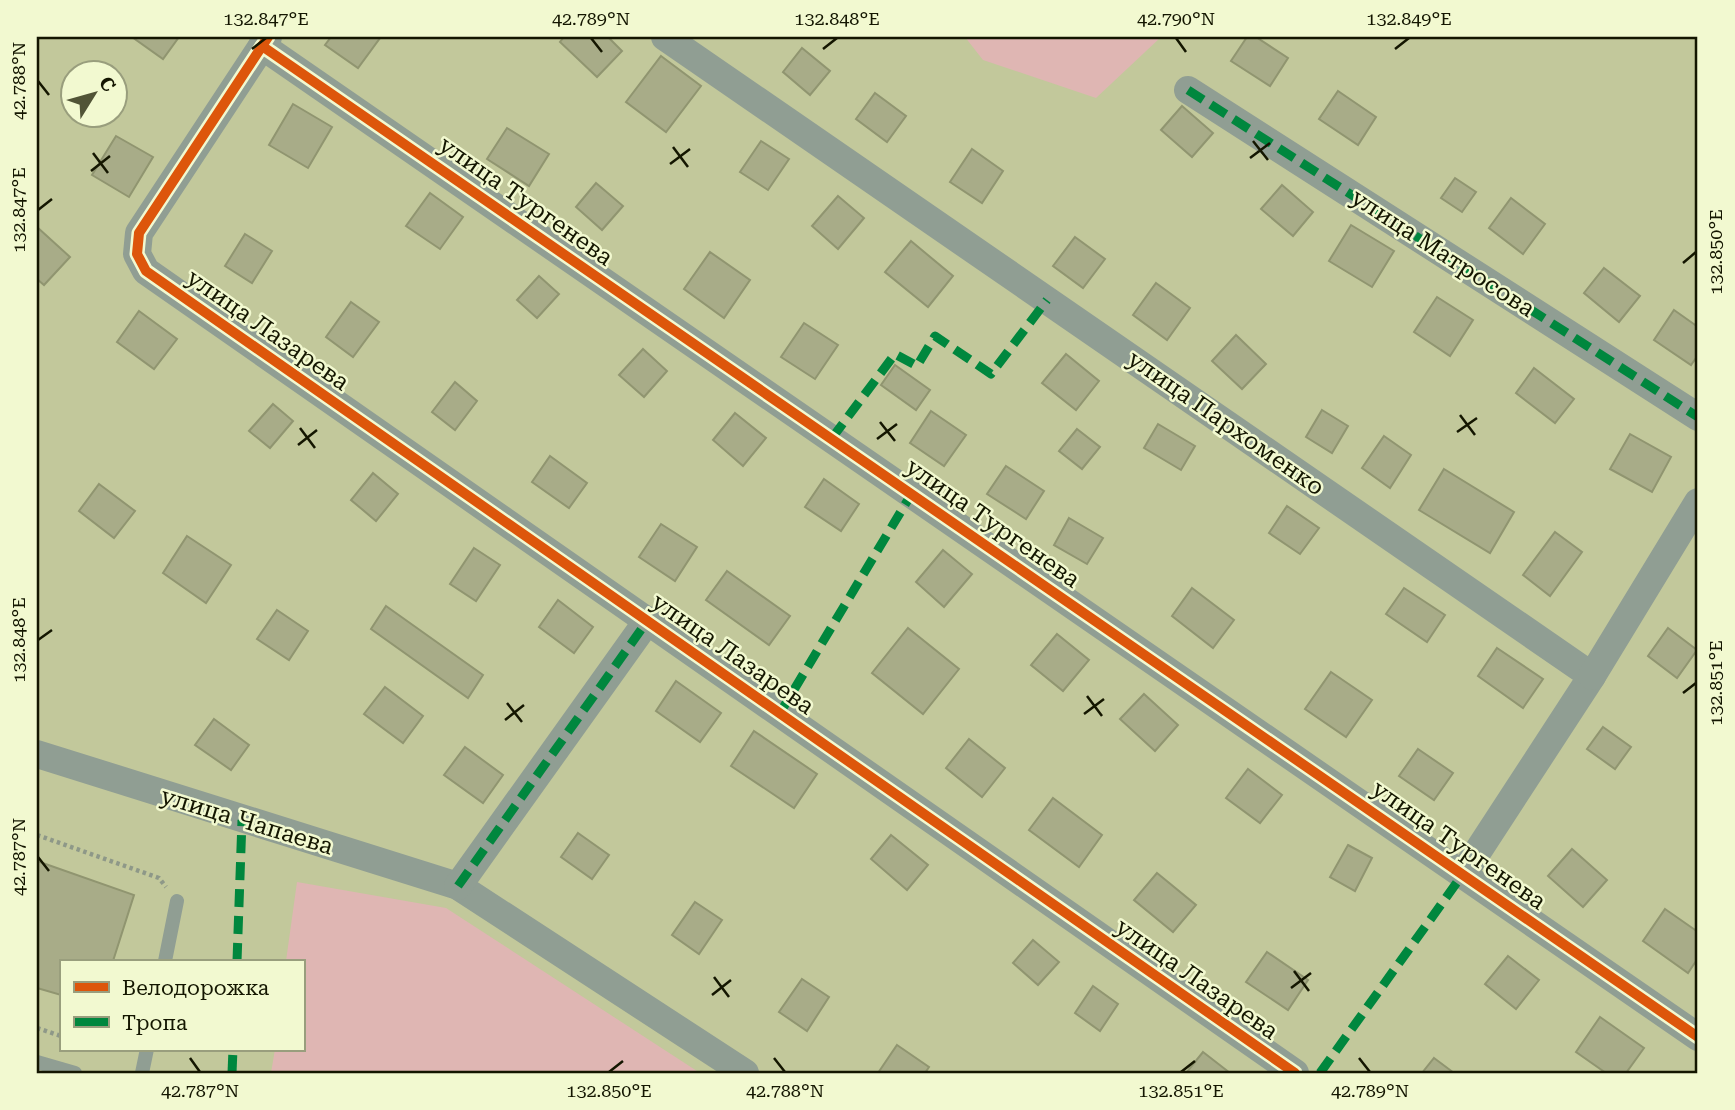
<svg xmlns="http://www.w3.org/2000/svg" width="1735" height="1110" font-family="'Roboto Serif',serif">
<rect width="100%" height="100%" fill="#c2c89b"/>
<g fill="#dfb6b3">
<polygon points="965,37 1161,37 1096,98 983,60"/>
<polygon points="297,882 446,908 700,1073 271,1073 275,1049 303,1049 303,961 286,961"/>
</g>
<g fill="#a8ac88" stroke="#909570" stroke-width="2">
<polygon points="132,37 179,37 163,59"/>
<polygon points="331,37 379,37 380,38 358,68 325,45"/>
<polygon points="564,37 608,37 622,51 597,77 560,42"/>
<polygon points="1247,37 1256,37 1288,58 1270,86 1231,61"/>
<polygon points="802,48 830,71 810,95 783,72"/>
<polygon points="661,56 701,86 666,132 626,102"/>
<polygon points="1338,91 1376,117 1358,145 1319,119"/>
<polygon points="875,93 906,116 887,142 856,119"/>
<polygon points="293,104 332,127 308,168 269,145"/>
<polygon points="1182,106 1213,133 1192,157 1161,130"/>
<polygon points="507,128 549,154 529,186 487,159"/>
<polygon points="116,136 153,157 129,197 92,175"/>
<polygon points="761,141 789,159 768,190 740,172"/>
<polygon points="972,149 1003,171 982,203 950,182"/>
<polygon points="1455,178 1476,192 1462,212 1441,198"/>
<polygon points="596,183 623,206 602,230 576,207"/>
<polygon points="1282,185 1313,212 1293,236 1261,209"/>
<polygon points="430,193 463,217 440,249 406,226"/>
<polygon points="838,196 864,218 838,249 812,226"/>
<polygon points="1511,198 1545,224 1523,254 1489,228"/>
<polygon points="1351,225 1394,251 1372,287 1329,261"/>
<polygon points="37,227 70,257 44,285 37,279"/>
<polygon points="245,234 272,251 252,283 225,266"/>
<polygon points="1075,237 1105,259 1083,288 1053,266"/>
<polygon points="911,241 953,276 928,307 885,272"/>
<polygon points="710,252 750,280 724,318 684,289"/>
<polygon points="1604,268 1640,296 1619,322 1584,293"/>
<polygon points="539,276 559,294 537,318 517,300"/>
<polygon points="1156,283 1190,308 1167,340 1133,315"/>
<polygon points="1437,297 1473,320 1450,356 1414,332"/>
<polygon points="351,302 379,322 353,357 326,337"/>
<polygon points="1674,310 1698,327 1698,355 1691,365 1654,340"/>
<polygon points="139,311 177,339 154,369 117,342"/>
<polygon points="804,323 838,345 815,379 781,357"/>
<polygon points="1236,335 1266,364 1242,389 1212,361"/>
<polygon points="643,349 667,371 644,397 619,375"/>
<polygon points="1066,354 1099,381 1076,410 1042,383"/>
<polygon points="895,365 930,390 916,410 881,385"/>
<polygon points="1534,368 1574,399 1555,423 1516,393"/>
<polygon points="455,382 477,401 455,430 432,412"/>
<polygon points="273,404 293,421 270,448 249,431"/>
<polygon points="1322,410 1348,426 1332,453 1306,437"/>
<polygon points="931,411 966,435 944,466 910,443"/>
<polygon points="735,413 766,438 743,466 713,440"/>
<polygon points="1158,424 1195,446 1181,470 1144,448"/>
<polygon points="1077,429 1100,447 1082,469 1059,451"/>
<polygon points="1630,434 1671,457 1652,492 1610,469"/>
<polygon points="1384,436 1411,455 1390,488 1362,468"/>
<polygon points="550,456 587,483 569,508 532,482"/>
<polygon points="1006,466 1044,491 1026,519 987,494"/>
<polygon points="1444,469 1514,512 1490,553 1419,510"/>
<polygon points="373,473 398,494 376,521 351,500"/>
<polygon points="824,479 859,504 841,531 805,507"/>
<polygon points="99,484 135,511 114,538 79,511"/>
<polygon points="1287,506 1319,528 1300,554 1269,533"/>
<polygon points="1069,518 1103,538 1087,564 1054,545"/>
<polygon points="661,524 697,547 675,581 639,557"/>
<polygon points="1555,532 1582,552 1550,596 1523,575"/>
<polygon points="187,536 231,565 206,603 163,573"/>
<polygon points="474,548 500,565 476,601 450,584"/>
<polygon points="943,550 972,574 944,607 916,582"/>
<polygon points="727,571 790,616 769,645 706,600"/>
<polygon points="1192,588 1234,620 1213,648 1172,616"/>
<polygon points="1404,588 1445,615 1427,642 1386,614"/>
<polygon points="558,600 593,627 574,653 539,627"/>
<polygon points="386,606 483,675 468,698 371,629"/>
<polygon points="277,610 308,631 289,660 257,639"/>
<polygon points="908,628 959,669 923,714 872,673"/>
<polygon points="1668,628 1697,650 1677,678 1648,656"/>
<polygon points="1057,634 1089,660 1063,691 1031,665"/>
<polygon points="1497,648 1543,679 1523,708 1478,676"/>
<polygon points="1331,672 1372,700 1346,737 1305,709"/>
<polygon points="676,681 721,713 700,742 656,711"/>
<polygon points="385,687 423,716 403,743 364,714"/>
<polygon points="1144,694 1178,725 1155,751 1120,719"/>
<polygon points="214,719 249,745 231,770 195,745"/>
<polygon points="1603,727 1631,747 1615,769 1587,749"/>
<polygon points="754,731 817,774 794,808 731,766"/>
<polygon points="969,739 1005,768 982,797 946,768"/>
<polygon points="465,747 503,775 483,803 444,775"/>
<polygon points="1418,749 1453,773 1434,800 1399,776"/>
<polygon points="1248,769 1282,795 1260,823 1226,798"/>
<polygon points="1053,798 1102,835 1079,867 1029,830"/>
<polygon points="578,833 609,855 592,879 561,857"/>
<polygon points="891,835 928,865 907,890 871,859"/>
<polygon points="1348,845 1372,858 1355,891 1330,877"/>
<polygon points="1572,849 1607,880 1583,907 1548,876"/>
<polygon points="37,861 134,895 113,961 61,961 61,995 37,988"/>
<polygon points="1157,873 1196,905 1173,932 1134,900"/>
<polygon points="695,902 722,920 699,954 672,935"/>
<polygon points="1665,909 1698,932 1698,958 1688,973 1643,941"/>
<polygon points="1033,940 1059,962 1038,985 1013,963"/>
<polygon points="1267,952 1308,980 1288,1010 1246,982"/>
<polygon points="1508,956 1539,980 1516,1009 1485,984"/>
<polygon points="802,979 829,997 807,1031 779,1012"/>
<polygon points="1093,986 1118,1004 1100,1031 1075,1013"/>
<polygon points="1600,1017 1644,1048 1626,1073 1606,1073 1576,1052"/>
<polygon points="897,1045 929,1067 925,1073 878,1073"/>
<polygon points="1203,1052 1230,1073 1186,1073"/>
<polygon points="1434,1058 1454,1073 1422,1073"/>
</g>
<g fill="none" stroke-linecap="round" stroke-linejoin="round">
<g stroke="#8e9888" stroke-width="4.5" stroke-dasharray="3.5 3.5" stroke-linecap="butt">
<polyline points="37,835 159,878 166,887"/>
<polyline points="37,1028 61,1036"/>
</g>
<g stroke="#909e93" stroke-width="14">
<polyline points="165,961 177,901"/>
<polyline points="37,1062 75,1073"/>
<polyline points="142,1073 147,1049"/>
</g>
<g stroke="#909e93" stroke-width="28">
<polyline points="268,37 139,233 137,254 146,271 1295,1073"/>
<polyline points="665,37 1592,676 1463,874"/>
<polyline points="262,46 1698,1037"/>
<polyline points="1188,90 1698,417"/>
<polyline points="1592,676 1698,502"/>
<polyline points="37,754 458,886 745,1073"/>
<polyline points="458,886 648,620"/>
</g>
<g stroke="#00873e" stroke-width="9" stroke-dasharray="18 9" stroke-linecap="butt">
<polyline points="1188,90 1698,417"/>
<polyline points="832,438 895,354 917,366 935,336 991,374 1047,300"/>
<polyline points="780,713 912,493"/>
<polyline points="458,886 648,620"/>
<polyline points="237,961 242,820"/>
<polyline points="232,1073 233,1049"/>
<polyline points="1320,1073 1463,874"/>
</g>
<defs>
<g id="cycleway">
<polyline points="268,37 139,233 137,254 146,271 1295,1073"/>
<polyline points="262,46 1698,1037"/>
</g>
</defs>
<use href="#cycleway" stroke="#f2f9d0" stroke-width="15"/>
<use href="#cycleway" stroke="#dd560b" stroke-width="10"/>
</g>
<path fill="none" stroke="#141600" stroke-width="2.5" d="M591,38L602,52M1176,38L1186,52M252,49L266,38M823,49L837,38M1395,49L1409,38M38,81L49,95M1253,141L1268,160M673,147L688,167M93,153L108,173M1250,158L1270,143M670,164L690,149M91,171L110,156M38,210L52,199M1683,263L1696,252M1460,415L1475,435M880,422L895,441M300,428L315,448M1457,432L1477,418M877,439L897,424M298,445L317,430M38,640L52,630M1683,693L1696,683M1087,696L1102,716M507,703L522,722M1084,714L1104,699M505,720L524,705M38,857L49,871M1294,971L1309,991M714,977L729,997M1291,988L1311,973M712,995L731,980M190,1058L200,1072M774,1058L785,1072M1359,1058L1370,1072M609,1072L623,1061M1181,1072L1195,1061"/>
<g text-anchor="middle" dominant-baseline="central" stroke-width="5" stroke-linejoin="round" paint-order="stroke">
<g font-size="24" fill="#141600" stroke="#f2f9d0">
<text transform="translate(526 201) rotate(35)">улица Тургенева</text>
<text transform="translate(1443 253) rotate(33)">улица Матросова</text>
<text transform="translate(268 330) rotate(35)">улица Лазарева</text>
<text transform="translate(1226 423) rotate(35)">улица Пархоменко</text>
<text transform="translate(993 523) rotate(35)">улица Тургенева</text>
<text transform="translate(733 654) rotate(35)">улица Лазарева</text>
<text transform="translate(247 821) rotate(17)">улица Чапаева</text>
<text transform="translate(1459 845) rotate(35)">улица Тургенева</text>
<text transform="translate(1197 979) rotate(35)">улица Лазарева</text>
</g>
</g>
<rect width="1735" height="1110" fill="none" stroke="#f2f9d0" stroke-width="77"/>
<rect x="60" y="960" width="245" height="91" fill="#f2f9d0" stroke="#999e7d" stroke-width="2"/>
<rect x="74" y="982" width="35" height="10" fill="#dd560b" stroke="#999e7d" stroke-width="2"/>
<text x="122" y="995" font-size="21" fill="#141600">Велодорожка</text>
<rect x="74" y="1017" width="35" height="10" fill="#00873e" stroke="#999e7d" stroke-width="2"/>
<text x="122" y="1030" font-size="21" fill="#141600">Тропа</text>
<g transform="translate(94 94) rotate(53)"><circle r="33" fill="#f2f9d0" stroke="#999e7d" stroke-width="2"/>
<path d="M0-5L12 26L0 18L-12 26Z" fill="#515436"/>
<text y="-10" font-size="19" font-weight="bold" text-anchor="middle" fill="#141600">С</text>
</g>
<rect x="38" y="38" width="1658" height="1034" fill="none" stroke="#141600" stroke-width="2.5"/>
<g font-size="18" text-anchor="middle" fill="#141600">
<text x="266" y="25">132.847°E</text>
<text x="591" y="25">42.789°N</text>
<text x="837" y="25">132.848°E</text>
<text x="1176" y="25">42.790°N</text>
<text x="1409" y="25">132.849°E</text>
<text transform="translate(19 81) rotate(-90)" y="6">42.788°N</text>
<text transform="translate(19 210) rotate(-90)" y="6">132.847°E</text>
<text transform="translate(1716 252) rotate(-90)" y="6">132.850°E</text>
<text transform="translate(19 640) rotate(-90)" y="6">132.848°E</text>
<text transform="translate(1716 683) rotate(-90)" y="6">132.851°E</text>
<text transform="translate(19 857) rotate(-90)" y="6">42.787°N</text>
<text x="200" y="1097">42.787°N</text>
<text x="609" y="1097">132.850°E</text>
<text x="785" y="1097">42.788°N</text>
<text x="1181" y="1097">132.851°E</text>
<text x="1370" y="1097">42.789°N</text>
</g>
</svg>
